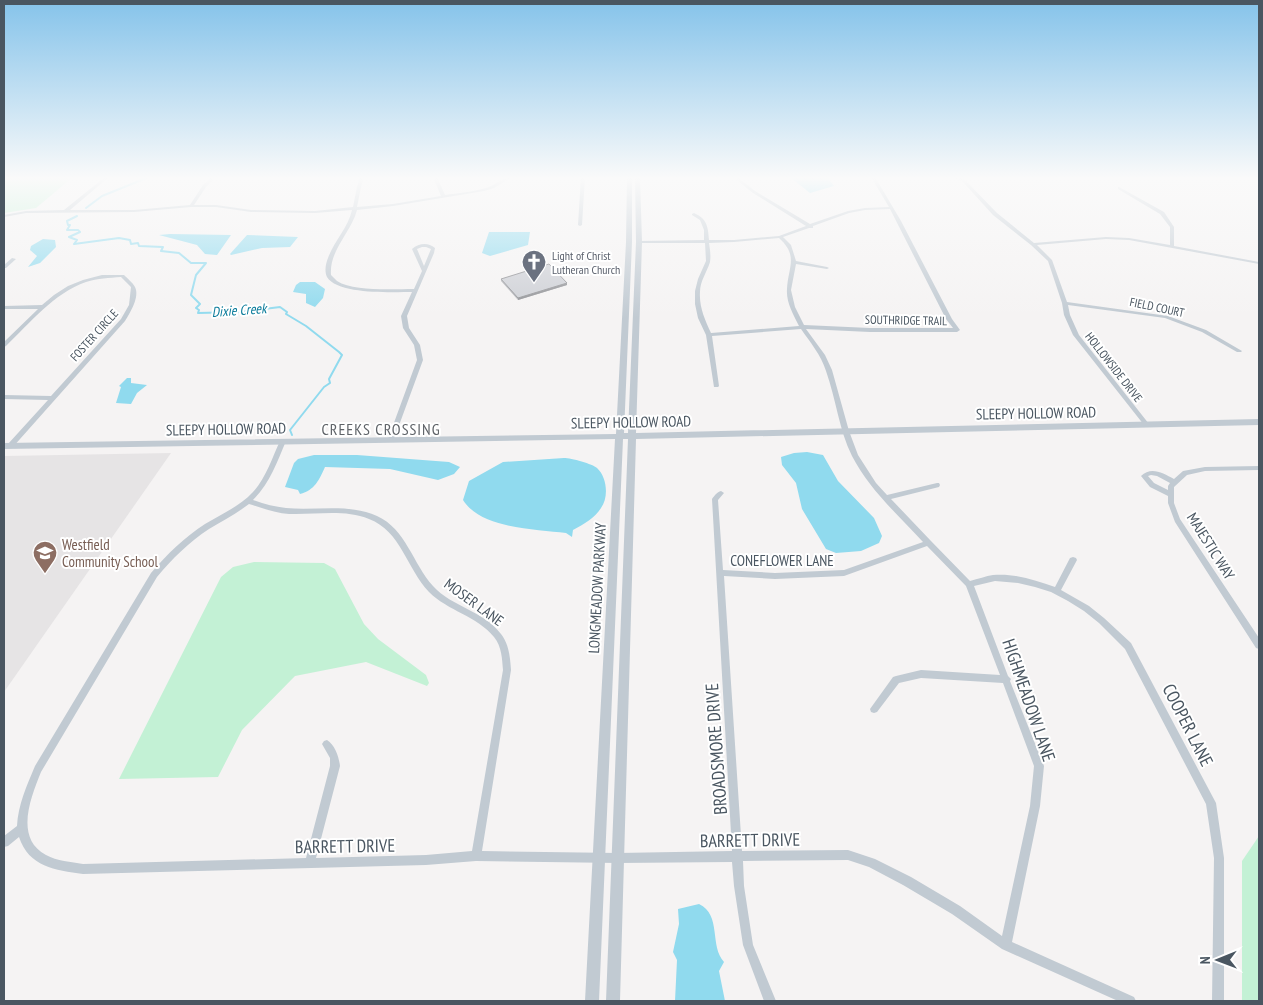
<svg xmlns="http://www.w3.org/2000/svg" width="1263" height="1005" font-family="'PT Sans Narrow',sans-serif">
<rect width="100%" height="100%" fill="#f5f3f3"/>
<polygon fill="#e6e4e5" points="171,453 4,692 4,456"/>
<g fill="#c3f1d5">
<polygon points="4,177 73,177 36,208 4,213"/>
<polygon points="254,562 324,563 335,569 364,624 378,639 426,675 429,683 427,686 366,662 295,676 242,730 218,777 119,779 221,577 233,567"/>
<polygon points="1259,836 1259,1001 1242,1001 1242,861"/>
</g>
<g fill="#90daee">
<polygon points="790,177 827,177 834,186 810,193"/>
<polygon points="489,232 530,232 528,245 490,256 482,253"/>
<polygon points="170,234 231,235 217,255 205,254 197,245 159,235"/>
<polygon points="247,235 298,237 290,247 262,248 231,255 230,254"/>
<polygon points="43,239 55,240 56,247 40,263 28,267 37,256 30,250 31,246"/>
<polygon points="300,282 315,282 325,289 323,298 315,307 306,303 306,294 293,292 296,285"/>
<polygon points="127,378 131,378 131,383 147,385 137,393 131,404 116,403 121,387 119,386"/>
<polygon points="807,452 823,455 838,481 874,518 882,536 879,543 861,551 836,553 826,549 802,509 796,483 782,465 781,457 794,453"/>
<path d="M357,455L449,462L460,467L454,474L438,480L390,469L325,467C319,480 315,490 300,494L298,490L285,487L294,463L298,459L314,455Z"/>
<path d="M564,458C571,458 593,464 597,468C607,477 609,497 601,508C595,518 584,524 573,530L572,537L566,533C536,529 481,529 463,500L469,481L503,462Z"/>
<path d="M699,904C722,915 709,946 724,962L719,971L725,1001H675L677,960L673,952L679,924L678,909Z"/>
</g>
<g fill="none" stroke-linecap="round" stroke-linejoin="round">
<g stroke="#90daee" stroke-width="2">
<polyline points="86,208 102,196 149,177"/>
<polyline points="77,216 67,221 68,225 70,225 67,230 78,230 80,232 69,237 77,240 74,244 119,238 130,240 131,244 138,243 139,246 163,247 161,251 179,253 191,263 206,263 196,275 191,295 200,304 196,308 199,310 198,313 240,312 280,307 287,312 286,314 306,326 339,352 342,355 329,379 330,383 324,387 290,430 292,435"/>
</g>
<g fill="#c1cad2" fill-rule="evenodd">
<path d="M105,177H109L70,210H134L190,205L203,185L212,177H216L206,187L194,205H216L251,210L315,211L353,207L357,187L360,177H364L361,187L357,207L393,204L441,196L433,177H437L445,195C458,193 473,192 486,188C495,185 503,177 512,177L494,188L484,191L393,206L357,210C351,233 329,250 331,275C333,277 335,279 337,281C354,292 394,289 414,289L422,271L412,249C419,243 428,242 435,248L434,253L407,316L409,328L420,345L423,360L394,439L391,441L388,439L417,360L414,345L403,328L401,316L412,292C393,292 338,295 327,277C324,271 326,263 328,258C334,241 348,228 352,210L315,213L251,212L216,207H191L134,212L26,213L4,217V215L26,211L64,210ZM422,247H426L431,249L424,266L417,249Z"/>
<polygon points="581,177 585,177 582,225 580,226 578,225"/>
<path d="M733,177H737L755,191L810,224L848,211L865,208L889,207L871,177H875L901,221L952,319L960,330L957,332H870L806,329L825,355L832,370L849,431L858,455L876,483L887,495L937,483H939L940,485L939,487L891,499L931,541L970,581C978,579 986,576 993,575C1014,573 1035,580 1055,587L1070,558L1073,557L1076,558L1077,560L1061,590L1089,606L1104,618L1131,643L1216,803L1224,858V1001H1212L1214,858L1206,804L1125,649L1099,623L1084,611L1068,601L1051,592L1035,587L1018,583L995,581L974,586L1008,676L1011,679L1010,681L1044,766L1040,806L1012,942L1134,997L1136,1001H1118L1002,949L952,914L903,885L869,867L848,860L743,861L744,886L753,945L776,1001H764L743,945L734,886L732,862L618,863L476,861L426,865L83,874C55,870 29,867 19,837L8,846L4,847V836L17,826C18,805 27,785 35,766L151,573C167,554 185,537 205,524C222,514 240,506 253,492C266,478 272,458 280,441L283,439L286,441C277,462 270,483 253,500C264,504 275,507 286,508C316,511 348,503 377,516C406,529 413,564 433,586C452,607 484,611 501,634C509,644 510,657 511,670L482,851L618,853L732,851L712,499C714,496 717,492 721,491L724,493L718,500L723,570L775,573L844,570L923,542C898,515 869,489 852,456C839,430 836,399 826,371C821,355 810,342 801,329L712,336L719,386L718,387H714L706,335L698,318L695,304V291L698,279L706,261L705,243H639L637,242L639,241L704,240V230L700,220L692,215V214L694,213C707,219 708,226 709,240H734L779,236L806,226L753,193ZM890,209L946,319L953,328H870L804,325L795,307L791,290L796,264L827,269L829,268L827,267L796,261L791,245L783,237L809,228H813V226L849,213L865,210ZM779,238C799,256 788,267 787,289C786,302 793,314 799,326L711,333C705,320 699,307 700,292C700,281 707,272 710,262C711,256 710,249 709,243L734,242ZM249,504C262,508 275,513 289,514C316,515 344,509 369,519C401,531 407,569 429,592C448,611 477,616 494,637C502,647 502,659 503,670L472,851L426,855L316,858L340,766C339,757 335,745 327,740L324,741L322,744L330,758V766L306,858L83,864C71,862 57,861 46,855C14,838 31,797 41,772L157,577C172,559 189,542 209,529C222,521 236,514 249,504ZM927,546L966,586L1000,675L921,670L896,676L893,677L870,709L871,712L874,713L877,712L899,683L921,678L1003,683L1034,766L1030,806L1002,936L960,906L911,877L875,859L848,850L742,851L724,576L775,579L844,576Z"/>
<polygon points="953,177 958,177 965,180 997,213 1034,243 1106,237 1129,238 1170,245 1170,227 1160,214 1118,189 1118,187 1119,187 1164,212 1174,227 1174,246 1259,262 1259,264 1129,240 1106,239 1037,245 1052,260 1067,302 1168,316 1206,330 1242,351 1241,352 1237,352 1202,332 1165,318 1068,305 1070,315 1079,335 1149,424 1146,426 1144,425 1073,335 1064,315 1062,303 1048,261 1031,245 993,215 963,182"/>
<polygon points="12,258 16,259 6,268 4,268 4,265"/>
<path d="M102,275H124C127,278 133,283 135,287C140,297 130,313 125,321L12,448H8L7,446L8,444L48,400L4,399V395L51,396L121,319L129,305L131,287L121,277C109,278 98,278 86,282C54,293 30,323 6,346L4,347V342L38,309H4V306L42,305L54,295L68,286L83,280Z"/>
<path d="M1259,466V470L1205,471L1187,475L1174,487V503L1180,519L1259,638V649L1256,648L1175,522L1168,503V496L1150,487L1141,476C1151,466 1163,473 1174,479L1183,471L1205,467ZM1151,475L1157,476L1170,483L1168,486V490L1154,483L1148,476Z"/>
</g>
<polygon fill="#c1cad2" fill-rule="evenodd" points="627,177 632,177 632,242 624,433 628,433 636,242 635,177 640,177 642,242 636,433 1259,419 1259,425 636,439 620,1001 606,1001 628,439 623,439 599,1001 585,1001 615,439 4,449 4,443 616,434 626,242"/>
</g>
<polygon fill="#b0b2b7" points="501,279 567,283 567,285 518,300 501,281"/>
<polygon fill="#909195" points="567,283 567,285 518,300 518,298"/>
<polygon fill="#cdcfd5" stroke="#909195" points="549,264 567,283 518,298 501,279"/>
<linearGradient id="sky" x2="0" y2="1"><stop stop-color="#85c3ea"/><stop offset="0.56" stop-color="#fafafa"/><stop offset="1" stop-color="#fafafa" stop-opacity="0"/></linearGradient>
<rect width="1263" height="318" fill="url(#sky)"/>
<defs>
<symbol id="church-pin" viewBox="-11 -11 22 30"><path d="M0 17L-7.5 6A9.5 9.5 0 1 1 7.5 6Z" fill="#6b7280" stroke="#fff"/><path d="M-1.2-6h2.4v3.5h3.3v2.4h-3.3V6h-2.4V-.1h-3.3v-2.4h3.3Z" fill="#fff"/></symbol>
<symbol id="school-pin" viewBox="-11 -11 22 30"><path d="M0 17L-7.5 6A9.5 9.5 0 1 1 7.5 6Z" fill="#8d6e63" stroke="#fff"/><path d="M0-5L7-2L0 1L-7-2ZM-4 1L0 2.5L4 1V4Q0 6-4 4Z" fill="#fff"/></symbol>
</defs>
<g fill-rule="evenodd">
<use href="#church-pin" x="520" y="248" width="28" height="38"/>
<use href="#school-pin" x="31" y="539" width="28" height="38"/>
</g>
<g text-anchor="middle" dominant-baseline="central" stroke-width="4" stroke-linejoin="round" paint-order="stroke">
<g font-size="12" fill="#5b616d" stroke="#fff" text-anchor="start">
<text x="552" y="255">Light of Christ<tspan x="552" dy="14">Lutheran Church</tspan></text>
</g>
<g font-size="12" fill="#4a5661" stroke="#fff">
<text transform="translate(1157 307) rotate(12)">FIELD COURT</text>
<text transform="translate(906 320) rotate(1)">SOUTHRIDGE TRAIL</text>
<text transform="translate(94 335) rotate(-48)">FOSTER CIRCLE</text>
<text transform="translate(1114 367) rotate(52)">HOLLOWSIDE DRIVE</text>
</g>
<g font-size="14" font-style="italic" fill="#0c7c9b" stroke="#fff">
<text transform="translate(239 310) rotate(-4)">Dixie Creek</text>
</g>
<g font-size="15" fill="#4a5661" stroke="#fff">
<text transform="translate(1036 413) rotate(-1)">SLEEPY HOLLOW ROAD</text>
<text transform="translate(631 422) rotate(-1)">SLEEPY HOLLOW ROAD</text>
<text transform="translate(226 429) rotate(-1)">SLEEPY HOLLOW ROAD</text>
<text transform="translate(1211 546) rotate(58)">MAJESTIC WAY</text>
<text x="782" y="560">CONEFLOWER LANE</text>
<text transform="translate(597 588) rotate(-87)">LONGMEADOW PARKWAY</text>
<text transform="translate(474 602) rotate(36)">MOSER LANE</text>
</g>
<g font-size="15" fill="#785e54" stroke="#fff" text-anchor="start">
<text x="62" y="544">Westfield<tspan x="62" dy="17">Community School</tspan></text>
</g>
<g font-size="16" letter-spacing="1" fill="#5f6368" stroke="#fff">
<text x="381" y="429">CREEKS CROSSING</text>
</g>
<g font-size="18" fill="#4a5661" stroke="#fff">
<text transform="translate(1029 700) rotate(71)">HIGHMEADOW LANE</text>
<text transform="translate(1188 725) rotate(63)">COOPER LANE</text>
<text transform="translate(716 749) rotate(-94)">BROADSMORE DRIVE</text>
<text transform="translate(750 840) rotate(-1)">BARRETT DRIVE</text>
<text transform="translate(345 846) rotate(-1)">BARRETT DRIVE</text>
</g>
</g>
<rect width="1263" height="1005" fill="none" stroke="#4a5661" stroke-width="10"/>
<g transform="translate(1218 960) rotate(269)" stroke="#ffffff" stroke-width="4" paint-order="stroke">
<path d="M0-4L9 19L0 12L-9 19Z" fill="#4a5661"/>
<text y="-8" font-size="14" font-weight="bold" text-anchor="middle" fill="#4a5661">N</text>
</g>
</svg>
